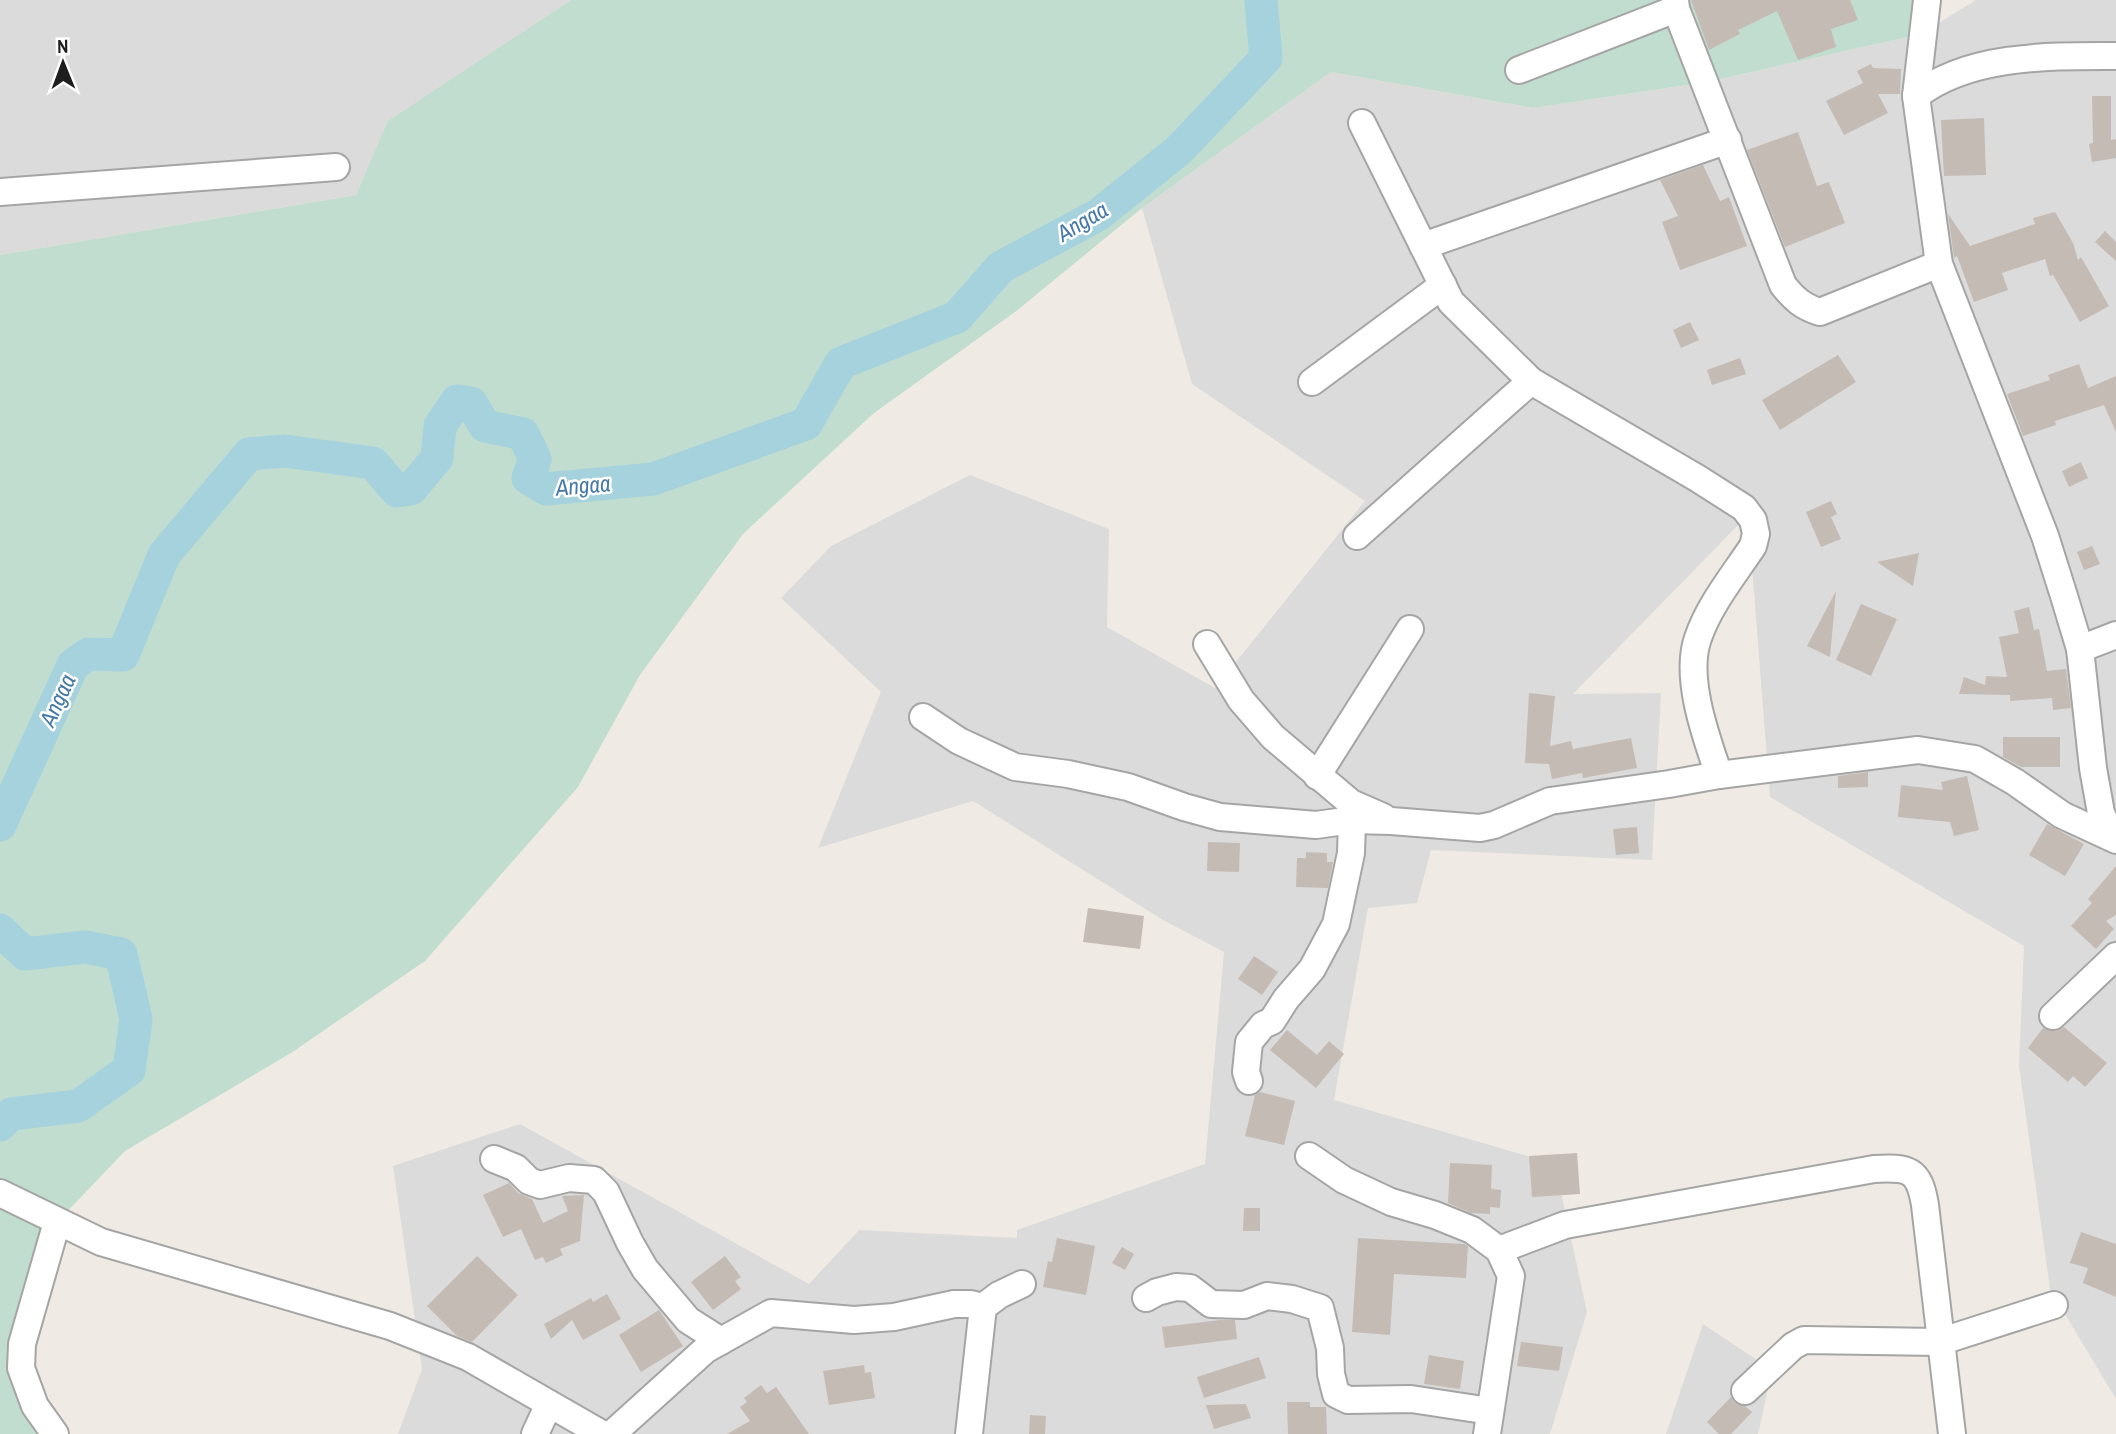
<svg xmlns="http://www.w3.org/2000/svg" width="2116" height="1434" font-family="'Archivo Narrow',sans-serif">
<rect width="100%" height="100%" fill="#efebe4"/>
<g fill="#dcdbdb">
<polygon points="0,0 571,0 389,121 356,195 0,255"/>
<polygon points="1976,0 2116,0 2116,1399 2050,1289 2019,1066 2024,946 1770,797 1748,515 1573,694 1661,693 1652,860 1431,850 1417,903 1368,908 1334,1100 1555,1164 1587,1312 1550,1434 398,1434 422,1369 393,1166 520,1124 809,1284 859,1230 1017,1238 1017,1230 1205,1164 1224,952 1163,920 973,801 818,848 881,692 781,598 831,546 970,475 1109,529 1107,627 1215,688 1365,501 1192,384 1142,208 1331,72 1533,108 1707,82 1921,34"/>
<polygon points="1703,1324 1772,1370 1758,1434 1666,1434"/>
</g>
<polygon fill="#c1ddd0" points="571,0 1927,0 1921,34 1707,82 1533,108 1331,72 1142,208 1015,312 874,413 743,534 640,675 578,787 425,961 291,1053 125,1151 57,1222 22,1344 55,1434 0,1434 0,255 356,195 388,121"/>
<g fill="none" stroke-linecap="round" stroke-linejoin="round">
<g stroke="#a5d2dd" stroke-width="33">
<polyline points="0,825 73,665 88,654 123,655 164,555 249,454 284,451 373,463 397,491 411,489 437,458 440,426 457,401 471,403 485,426 523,434 535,459 528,478 546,489 653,479 806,424 841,363 957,317 1001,267 1098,215 1179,150 1266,58 1261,0"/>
<polyline points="0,930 25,954 85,947 121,954 136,1019 129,1070 78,1106 11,1114 0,1125"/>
</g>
</g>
<g fill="#c4bbb4">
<polygon points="1691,0 1850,0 1858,20 1831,29 1836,47 1798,60 1777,11 1738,30 1740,34 1709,50"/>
<polygon points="1871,64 1873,68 1901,69 1900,94 1878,94 1888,113 1844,135 1826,101 1863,83 1857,71"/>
<polygon points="2092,96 2111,96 2111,140 2116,139 2116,158 2092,162 2089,144 2093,143"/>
<polygon points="1984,118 1986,175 1944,176 1941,120"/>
<polygon points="1798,132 1817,186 1829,182 1845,223 1785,247 1747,150"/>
<polygon points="1703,165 1720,201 1729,197 1747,246 1680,270 1662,222 1678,216 1660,180"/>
<polygon points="2055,212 2073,243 2078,260 2081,257 2109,306 2080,322 2053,275 2050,276 2045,259 2002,273 2008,290 1974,302 1957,256 1954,258 1948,214 1970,246 2035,224 2033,218"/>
<polygon points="2105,231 2116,242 2116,261 2095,242"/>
<polygon points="1690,322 1699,340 1681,348 1673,330"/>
<polygon points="1838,355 1856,382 1780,430 1762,400"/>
<polygon points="1740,358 1746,374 1712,385 1707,370"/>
<polygon points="2079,364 2088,388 2116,376 2116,432 2104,405 2055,421 2056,425 2023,436 2007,394 2050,380 2048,375"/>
<polygon points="2081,462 2088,478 2069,487 2062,471"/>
<polygon points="1831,501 1837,514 1831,517 1841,539 1821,547 1806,512"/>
<polygon points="2092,546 2100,564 2084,570 2077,552"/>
<polygon points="1919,553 1913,586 1877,562"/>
<polygon points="1836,591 1830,657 1807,646"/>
<polygon points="1861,604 1897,619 1871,676 1836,660"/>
<polygon points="2029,607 2034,630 2039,629 2047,671 2066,669 2071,708 2053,710 2052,698 2010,701 2010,695 1959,694 1964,677 1985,685 1986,676 2007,677 1999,637 2019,633 2014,611"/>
<polygon points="1529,693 1555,696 1550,746 1571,741 1573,749 1631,738 1637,768 1583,778 1582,773 1552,779 1549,764 1525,763"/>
<polygon points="2003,737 2060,737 2060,767 2021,767 2003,757"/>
<polygon points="1868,772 1868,787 1838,788 1838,776"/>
<polygon points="1967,776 1979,830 1954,836 1950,822 1898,817 1901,785 1943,790 1941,782"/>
<polygon points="2047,824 2084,844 2065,876 2029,855"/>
<polygon points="1637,827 1639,853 1616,855 1613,829"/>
<polygon points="1208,842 1240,843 1239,872 1207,871"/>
<polygon points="1306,852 1327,853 1327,862 1333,862 1328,888 1296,887 1297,858 1306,858"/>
<polygon points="2116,866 2116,915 2106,921 2114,929 2096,949 2071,926 2092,903 2088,899"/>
<polygon points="1088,908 1144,916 1140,949 1083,942"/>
<polygon points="1254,956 1278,972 1262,995 1238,979"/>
<polygon points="2064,1027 2107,1063 2085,1087 2073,1076 2068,1082 2028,1048 2043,1028 2056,1031"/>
<polygon points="1287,1030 1317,1055 1329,1041 1344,1054 1316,1088 1270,1050"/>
<polygon points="1260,1092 1295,1101 1284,1145 1245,1136 1255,1095"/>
<polygon points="1577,1153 1580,1194 1532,1197 1529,1156"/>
<polygon points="1450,1163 1492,1165 1491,1189 1501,1190 1500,1208 1490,1207 1490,1214 1471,1213 1448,1203"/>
<polygon points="509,1183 518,1193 532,1199 543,1223 568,1211 562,1196 584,1195 580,1241 560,1249 563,1255 546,1263 543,1257 535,1260 521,1229 503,1237 483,1195"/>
<polygon points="1244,1208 1260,1208 1260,1231 1243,1231"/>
<polygon points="2081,1232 2116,1244 2116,1297 2083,1283 2088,1268 2070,1263"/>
<polygon points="1057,1238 1095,1246 1086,1295 1043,1287 1048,1261 1052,1262"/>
<polygon points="1358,1238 1464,1244 1468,1246 1466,1278 1394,1274 1390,1335 1352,1332"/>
<polygon points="1122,1247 1134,1254 1125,1270 1112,1263"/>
<polygon points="477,1256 518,1295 472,1342 457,1336 427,1306"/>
<polygon points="725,1256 741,1277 735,1281 741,1289 713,1310 691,1282"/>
<polygon points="607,1294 621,1319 583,1340 572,1320 551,1339 544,1324 591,1298 593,1302"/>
<polygon points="659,1310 683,1346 641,1372 619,1335"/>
<polygon points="1220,1320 1235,1320 1237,1339 1165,1348 1162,1327"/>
<polygon points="1521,1342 1563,1347 1559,1371 1517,1366"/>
<polygon points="1429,1355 1464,1361 1460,1389 1424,1384"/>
<polygon points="1259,1357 1266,1378 1204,1398 1197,1377"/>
<polygon points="864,1365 865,1373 871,1372 875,1398 829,1405 823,1371"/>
<polygon points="761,1385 767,1393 776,1387 809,1434 727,1434 750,1421 740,1407 747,1402 744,1398"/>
<polygon points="1731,1397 1734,1402 1745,1406 1752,1412 1731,1434 1719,1434 1707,1422"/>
<polygon points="1287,1402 1310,1402 1310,1407 1326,1407 1327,1434 1288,1434"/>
<polygon points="1246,1404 1251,1418 1214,1429 1206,1405"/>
<polygon points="1030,1415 1046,1416 1045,1434 1029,1434"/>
</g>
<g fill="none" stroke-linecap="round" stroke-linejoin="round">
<defs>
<g id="minor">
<path d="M1675,0L1676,9L1783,285C1794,299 1803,307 1820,312L1939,264"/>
<polyline points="1519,70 1676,9"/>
<polyline points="1916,96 1927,0"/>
<path d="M1362,123L1451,302L1531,381L1697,478L1744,508L1753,520L1756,534L1753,546C1734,575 1709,605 1698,638C1684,677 1706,737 1719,775"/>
<polyline points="0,192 336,167"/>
<polyline points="1423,246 1728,140"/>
<polyline points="1312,382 1443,285"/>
<polyline points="1357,536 1531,381"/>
<polyline points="1207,644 1241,700 1273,737 1351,803 1383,817"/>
<polyline points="2080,649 2116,635"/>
<polyline points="923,717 959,741 1015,767 1068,774 1128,787 1184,807 1220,817 1316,825 1352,820 1391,821 1480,828 1494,825 1550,801 1669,784 1719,775 1918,750 1975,759 2015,782 2062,815 2116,840"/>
<polyline points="1317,776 1410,629"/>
<path d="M2112,836L2101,813L2093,768L2080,649L2064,596L2045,536L1939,264L1916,96C1969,54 2052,56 2116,56"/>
<polyline points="2053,1016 2116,956"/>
<polyline points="1249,1081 1246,1072 1249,1042 1263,1025 1272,1021 1286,999 1312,969 1336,924 1351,853 1352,820"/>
<polyline points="1309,1156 1344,1180 1391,1202 1435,1215 1472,1230 1499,1250 1511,1276 1487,1434"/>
<polyline points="494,1159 516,1168 529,1181 540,1185 569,1178 594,1180 606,1192 630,1243 645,1269 688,1320 721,1341"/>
<polyline points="0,1193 101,1242 390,1326 468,1357 602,1434"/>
<path d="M1499,1250L1565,1225L1874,1169C1909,1167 1919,1169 1925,1205L1952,1434"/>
<polyline points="1146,1298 1157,1292 1176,1287 1190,1288 1211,1304 1244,1305 1267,1296 1292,1299 1320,1308 1330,1348 1331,1374 1336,1394 1348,1400 1411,1399 1490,1411"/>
<polyline points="1745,1391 1793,1346 1804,1340 1939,1342 2054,1305"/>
<polyline points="55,1434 35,1406 21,1368 22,1344 57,1222"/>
<polyline points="535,1434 549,1404"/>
<polyline points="612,1434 705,1350 771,1313 854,1320 894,1317 954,1304 971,1304 983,1307"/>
<polyline points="969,1434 983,1307 999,1295 1022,1284"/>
</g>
</defs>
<use href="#minor" stroke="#a5a5a5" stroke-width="30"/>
<use href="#minor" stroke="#fff" stroke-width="26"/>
</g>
<g text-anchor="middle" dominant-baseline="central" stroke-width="5" stroke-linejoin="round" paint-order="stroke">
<g font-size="23" font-style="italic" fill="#477aa6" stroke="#fff">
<text transform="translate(1082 221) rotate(-31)">Angaa</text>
<text transform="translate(583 485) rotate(-5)">Angaa</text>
<text transform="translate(57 700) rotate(-65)">Angaa</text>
</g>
</g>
<g transform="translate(63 63) rotate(359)" stroke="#ffffff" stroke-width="5" paint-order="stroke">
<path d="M0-5L12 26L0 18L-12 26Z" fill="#1e1e1e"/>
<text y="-10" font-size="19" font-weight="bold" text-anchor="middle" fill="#1e1e1e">N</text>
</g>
</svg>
